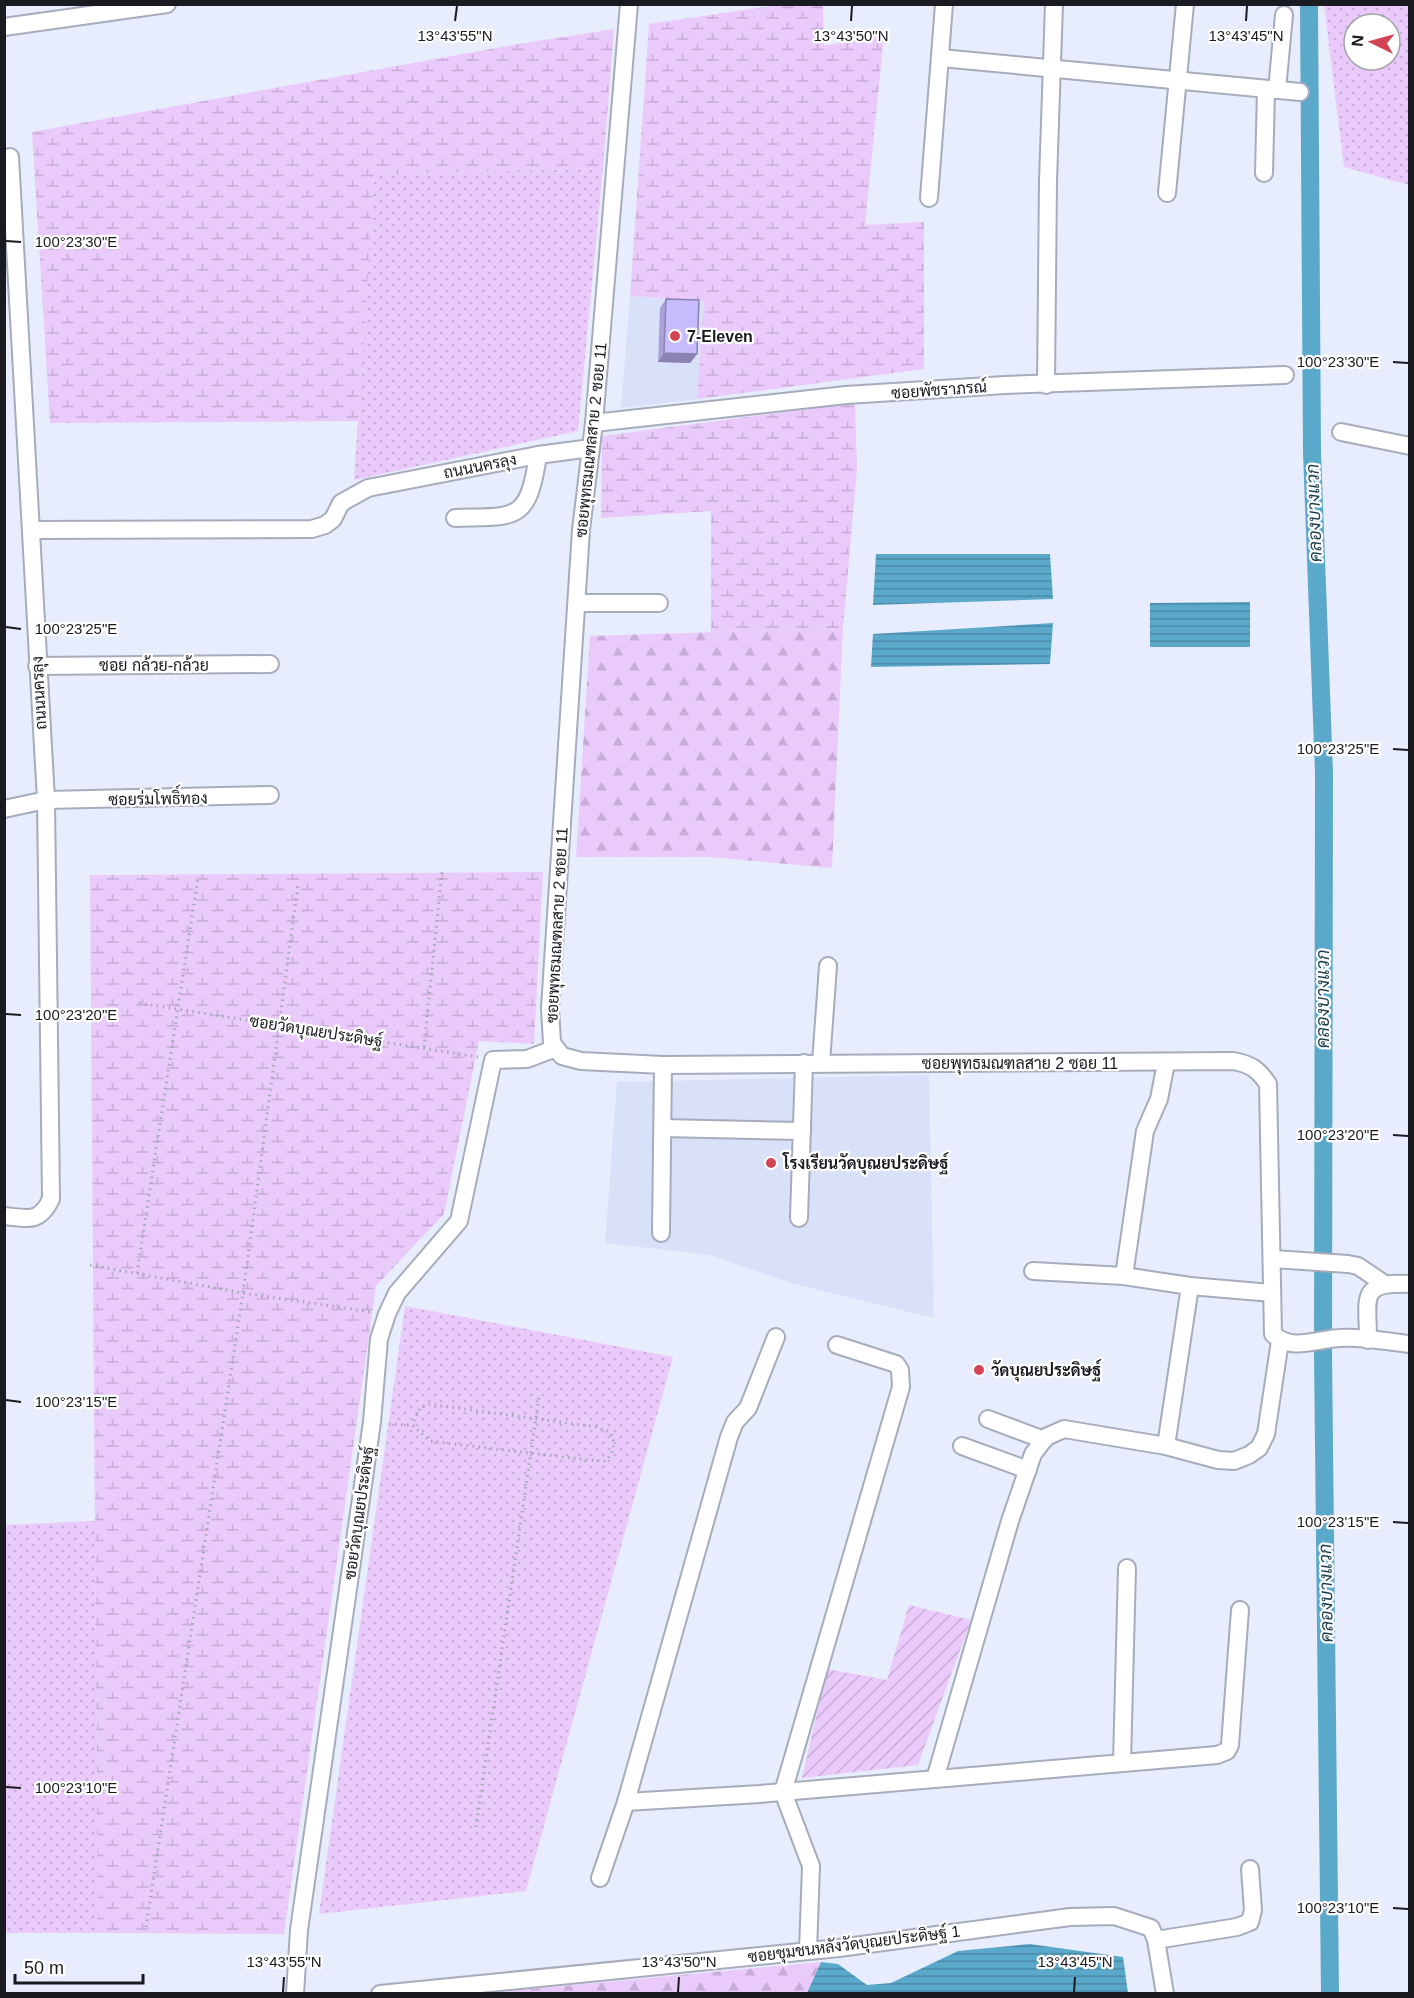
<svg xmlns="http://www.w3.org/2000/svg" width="1414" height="1998" font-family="Arial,Sarabun,sans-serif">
<defs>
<pattern id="grass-dots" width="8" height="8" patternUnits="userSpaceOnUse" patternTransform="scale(1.5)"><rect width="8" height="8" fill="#eac9fb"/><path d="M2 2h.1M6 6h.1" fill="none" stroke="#c8acd7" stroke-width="1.8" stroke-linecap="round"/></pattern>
<pattern id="forest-firs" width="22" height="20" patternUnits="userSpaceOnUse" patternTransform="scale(1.5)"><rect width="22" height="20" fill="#eac9fb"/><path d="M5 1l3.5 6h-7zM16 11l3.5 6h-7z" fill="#c8acd7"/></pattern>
<pattern id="wetland-marsh" width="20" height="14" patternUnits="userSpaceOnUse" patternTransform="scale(1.5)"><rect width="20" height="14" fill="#eac9fb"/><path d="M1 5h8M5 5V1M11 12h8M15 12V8" fill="none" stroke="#c8acd7"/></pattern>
<pattern id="garden-furrows" width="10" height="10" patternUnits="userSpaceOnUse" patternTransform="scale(1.5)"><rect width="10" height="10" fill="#eac9fb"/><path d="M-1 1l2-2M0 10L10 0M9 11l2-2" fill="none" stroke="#c8acd7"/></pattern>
<pattern id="water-rules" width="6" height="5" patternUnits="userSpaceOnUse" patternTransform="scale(1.5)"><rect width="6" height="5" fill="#5aa9cb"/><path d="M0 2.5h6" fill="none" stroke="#4a89a4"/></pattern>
</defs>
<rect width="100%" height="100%" fill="#e8edfe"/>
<g fill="#d9e1f9">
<polygon points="630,296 704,301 697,399 621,408"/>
<polygon points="929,1075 934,1318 794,1284 709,1255 605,1243 617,1082"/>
</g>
<g fill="url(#grass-dots)" fill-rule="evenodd">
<path d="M1324,5H1409V185L1344,167ZM1354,24H1390V60H1354Z"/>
<polygon points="603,168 578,431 354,480 374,175"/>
<polygon points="405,1306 673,1357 526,1891 319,1914"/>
<polygon points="95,1521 98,1933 5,1933 4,1525"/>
</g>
<g fill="url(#forest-firs)">
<polygon points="843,628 832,868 710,857 576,857 590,636"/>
<polygon points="821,1962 807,1993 490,1993"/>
</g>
<g fill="url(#wetland-marsh)">
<polygon points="823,4 824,46 884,34 865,225 924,222 924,369 697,399 704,301 630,296 649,24 777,5"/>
<polygon points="614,29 603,168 374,175 359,421 50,423 32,132 518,44"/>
<polygon points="855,403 857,469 843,628 711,632 711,511 601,518 602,436"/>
<polygon points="543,872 534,1044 479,1041 444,1214 376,1286 284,1934 98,1933 90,875"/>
</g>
<polygon fill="url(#garden-furrows)" points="909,1605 971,1620 918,1765 802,1778 827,1669 887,1680"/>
<g fill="url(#water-rules)">
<polygon points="876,554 1050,554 1053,599 873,605"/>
<polygon points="1250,602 1250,647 1150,647 1150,603"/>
<polygon points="1053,623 1050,664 871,667 873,634"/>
<polygon points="1030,1944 1123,1957 1128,1993 807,1993 821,1962 838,1964 867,1985 891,1983 958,1951"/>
</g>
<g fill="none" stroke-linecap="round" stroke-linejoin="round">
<polyline stroke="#5aa9cb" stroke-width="18" points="1309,4 1312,452 1324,773 1323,1354 1330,1994"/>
<defs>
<g id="minor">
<path d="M629,4L594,423L581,530L550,1008L552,1043L562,1056L581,1061L663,1065L1233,1061C1250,1064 1258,1069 1268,1084L1273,1334C1291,1352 1317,1339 1340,1338C1362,1336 1387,1342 1410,1344"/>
<polyline points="4,27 167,4"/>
<polyline points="941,58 1300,92"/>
<polyline points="1277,90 1284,15"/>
<polyline points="1264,173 1266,89"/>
<polyline points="1167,193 1185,4"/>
<polyline points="929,198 944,4"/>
<polyline points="1046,385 1048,181 1054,4"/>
<polyline points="594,423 846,395 1005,385 1285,375"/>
<polyline points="1341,432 1410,446"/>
<path d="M455,518C516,516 528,523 538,455"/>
<polyline points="31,530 312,529 325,525 333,519 341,503 368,488 538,455 591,448"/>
<polyline points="577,603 659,603"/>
<polyline points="37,666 270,664"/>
<polyline points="4,809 46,800 270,795"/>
<polyline points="821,1063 828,966"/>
<polyline points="663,1128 802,1131"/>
<path d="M4,1216C28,1218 39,1224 51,1199L46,800L10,157"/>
<polyline points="799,1218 804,1063"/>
<polyline points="661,1233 663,1065"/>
<polyline points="1273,1259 1348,1264 1358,1266 1383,1283"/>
<polyline points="1033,1271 1124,1276"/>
<polyline points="1190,1286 1272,1293"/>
<path d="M1368,1340C1368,1297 1358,1282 1410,1284"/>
<polyline points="988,1419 1044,1440"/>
<polyline points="962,1446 1028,1470"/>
<polyline points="1166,1446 1190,1286 1124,1276 1145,1131 1159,1099 1166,1063"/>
<polyline points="1122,1763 1127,1568"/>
<polyline points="935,1779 1010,1521 1033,1454 1046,1437 1064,1429 1166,1446 1218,1460 1234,1461 1249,1455 1259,1448 1266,1434 1280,1341"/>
<polyline points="626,1802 760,1794 1217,1755 1227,1751 1230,1745 1240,1610"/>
<polyline points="600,1878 626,1802 729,1437 735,1422 748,1408 776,1337"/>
<polyline points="1156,1940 1237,1927 1250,1922 1253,1910 1250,1869"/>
<polyline points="808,1951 811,1866 783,1792 901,1387 900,1370 896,1364 837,1345"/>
<polyline points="295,1994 299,1930 372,1422 379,1339 387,1314 397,1293 459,1221 493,1060 527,1059 556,1048"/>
<polyline points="380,1994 839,1948 1070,1917 1114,1916 1151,1928 1156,1940 1165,1994"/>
</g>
</defs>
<use href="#minor" stroke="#a6acbb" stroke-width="20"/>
<g stroke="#a3a7b4" stroke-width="3" stroke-dasharray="1.5 4.5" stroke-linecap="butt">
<polyline points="139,1003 478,1057"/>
<polyline points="424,1047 442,871"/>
<polyline points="90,1265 243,1293 372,1312"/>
<polyline points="137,1273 198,878"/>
<path d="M389,1424L412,1425L430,1441L588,1460L606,1461C614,1451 616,1444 610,1432L596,1427L428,1404L420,1408L412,1425"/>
<polyline points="476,1827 539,1397"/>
<polyline points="146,1927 243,1293 298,885"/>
</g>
<use href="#minor" stroke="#fff" stroke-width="16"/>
</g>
<polygon fill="#aba1da" points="666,299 697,354 690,363 658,362 660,308"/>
<polygon fill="#8b83b1" points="664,353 697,354 690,363 658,362"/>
<polygon fill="#c7bbfd" stroke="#8b83b1" stroke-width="1.5" points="666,299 699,300 697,354 664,353"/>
<path fill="none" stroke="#191b20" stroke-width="2" d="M455,21L457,6M851,21L852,6M1246,21L1247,6M6,241L21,242M1393,362L1408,363M6,627L21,629M1393,749L1408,750M6,1014L21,1015M1393,1135L1408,1136M6,1400L21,1402M1393,1522L1408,1523M6,1787L21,1788M1393,1908L1408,1909M283,1992L284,1977M678,1992L679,1977M1074,1992L1075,1977"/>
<g fill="#d34353" stroke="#fff" stroke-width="2">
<circle cx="675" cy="336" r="6"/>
<circle cx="771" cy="1163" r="6"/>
<circle cx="979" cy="1370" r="6"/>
</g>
<g text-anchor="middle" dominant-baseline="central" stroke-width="4.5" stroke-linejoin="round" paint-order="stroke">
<g font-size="16" font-weight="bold" fill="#191b20" stroke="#fff" text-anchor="start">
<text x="687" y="336">7-Eleven</text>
<text x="783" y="1163">โรงเรียนวัดบุณยประดิษฐ์</text>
<text x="991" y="1370">วัดบุณยประดิษฐ์</text>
</g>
<g font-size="16" fill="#191b20" stroke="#fff">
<text transform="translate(939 390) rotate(-4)">ซอยพัชราภรณ์</text>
<text transform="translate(591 440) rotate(-84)">ซอยพุทธมณฑลสาย 2 ซอย 11</text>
<text transform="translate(480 466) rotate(-11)">ถนนนครลุง</text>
<text x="154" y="665">ซอย กล้วย-กล้วย</text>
<text transform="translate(39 693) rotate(-93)">ถนนนครลุง</text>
<text transform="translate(158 799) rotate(-1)">ซอยร่มโพธิ์ทอง</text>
<text transform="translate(557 925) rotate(-87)">ซอยพุทธมณฑลสาย 2 ซอย 11</text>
<text transform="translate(316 1031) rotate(9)">ซอยวัดบุณยประดิษฐ์</text>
<text x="1020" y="1063">ซอยพุทธมณฑลสาย 2 ซอย 11</text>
<text transform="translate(359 1513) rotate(-82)">ซอยวัดบุณยประดิษฐ์</text>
<text transform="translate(854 1944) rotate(-7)">ซอยชุมชนหลังวัดบุณยประดิษฐ์ 1</text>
</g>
<g font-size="18" font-style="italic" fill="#193d4c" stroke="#fff">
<text transform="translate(1314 513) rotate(-92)">คลองบางแวก</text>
<text transform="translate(1323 999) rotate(-90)">คลองบางแวก</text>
<text transform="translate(1326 1593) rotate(-91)">คลองบางแวก</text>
</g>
</g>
<g font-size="15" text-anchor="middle" fill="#191b20" stroke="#fff" stroke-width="4.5" stroke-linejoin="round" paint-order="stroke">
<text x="455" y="41">13°43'55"N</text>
<text x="851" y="41">13°43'50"N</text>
<text x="1246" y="41">13°43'45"N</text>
<text x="76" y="247">100°23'30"E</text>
<text x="1338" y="367">100°23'30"E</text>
<text x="76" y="634">100°23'25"E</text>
<text x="1338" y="754">100°23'25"E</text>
<text x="76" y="1020">100°23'20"E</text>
<text x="1338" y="1140">100°23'20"E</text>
<text x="76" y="1407">100°23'15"E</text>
<text x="1338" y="1527">100°23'15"E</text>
<text x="76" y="1793">100°23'10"E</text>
<text x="1338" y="1913">100°23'10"E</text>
<text x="284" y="1967">13°43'55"N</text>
<text x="679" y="1967">13°43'50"N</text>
<text x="1075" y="1967">13°43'45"N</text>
</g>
<rect width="1414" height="1998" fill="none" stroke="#191b20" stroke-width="12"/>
<g transform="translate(1372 42) rotate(275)"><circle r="28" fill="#ffffff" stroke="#a3a4a6" stroke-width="1.5"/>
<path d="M0-4.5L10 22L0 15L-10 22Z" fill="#d34353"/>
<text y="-9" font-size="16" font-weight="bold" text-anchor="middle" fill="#191b20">N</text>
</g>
<path d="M15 1974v9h128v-9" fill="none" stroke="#191b20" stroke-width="3"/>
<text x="24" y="1974" font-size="18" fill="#191b20" stroke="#ffffff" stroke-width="4.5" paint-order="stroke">50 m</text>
</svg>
